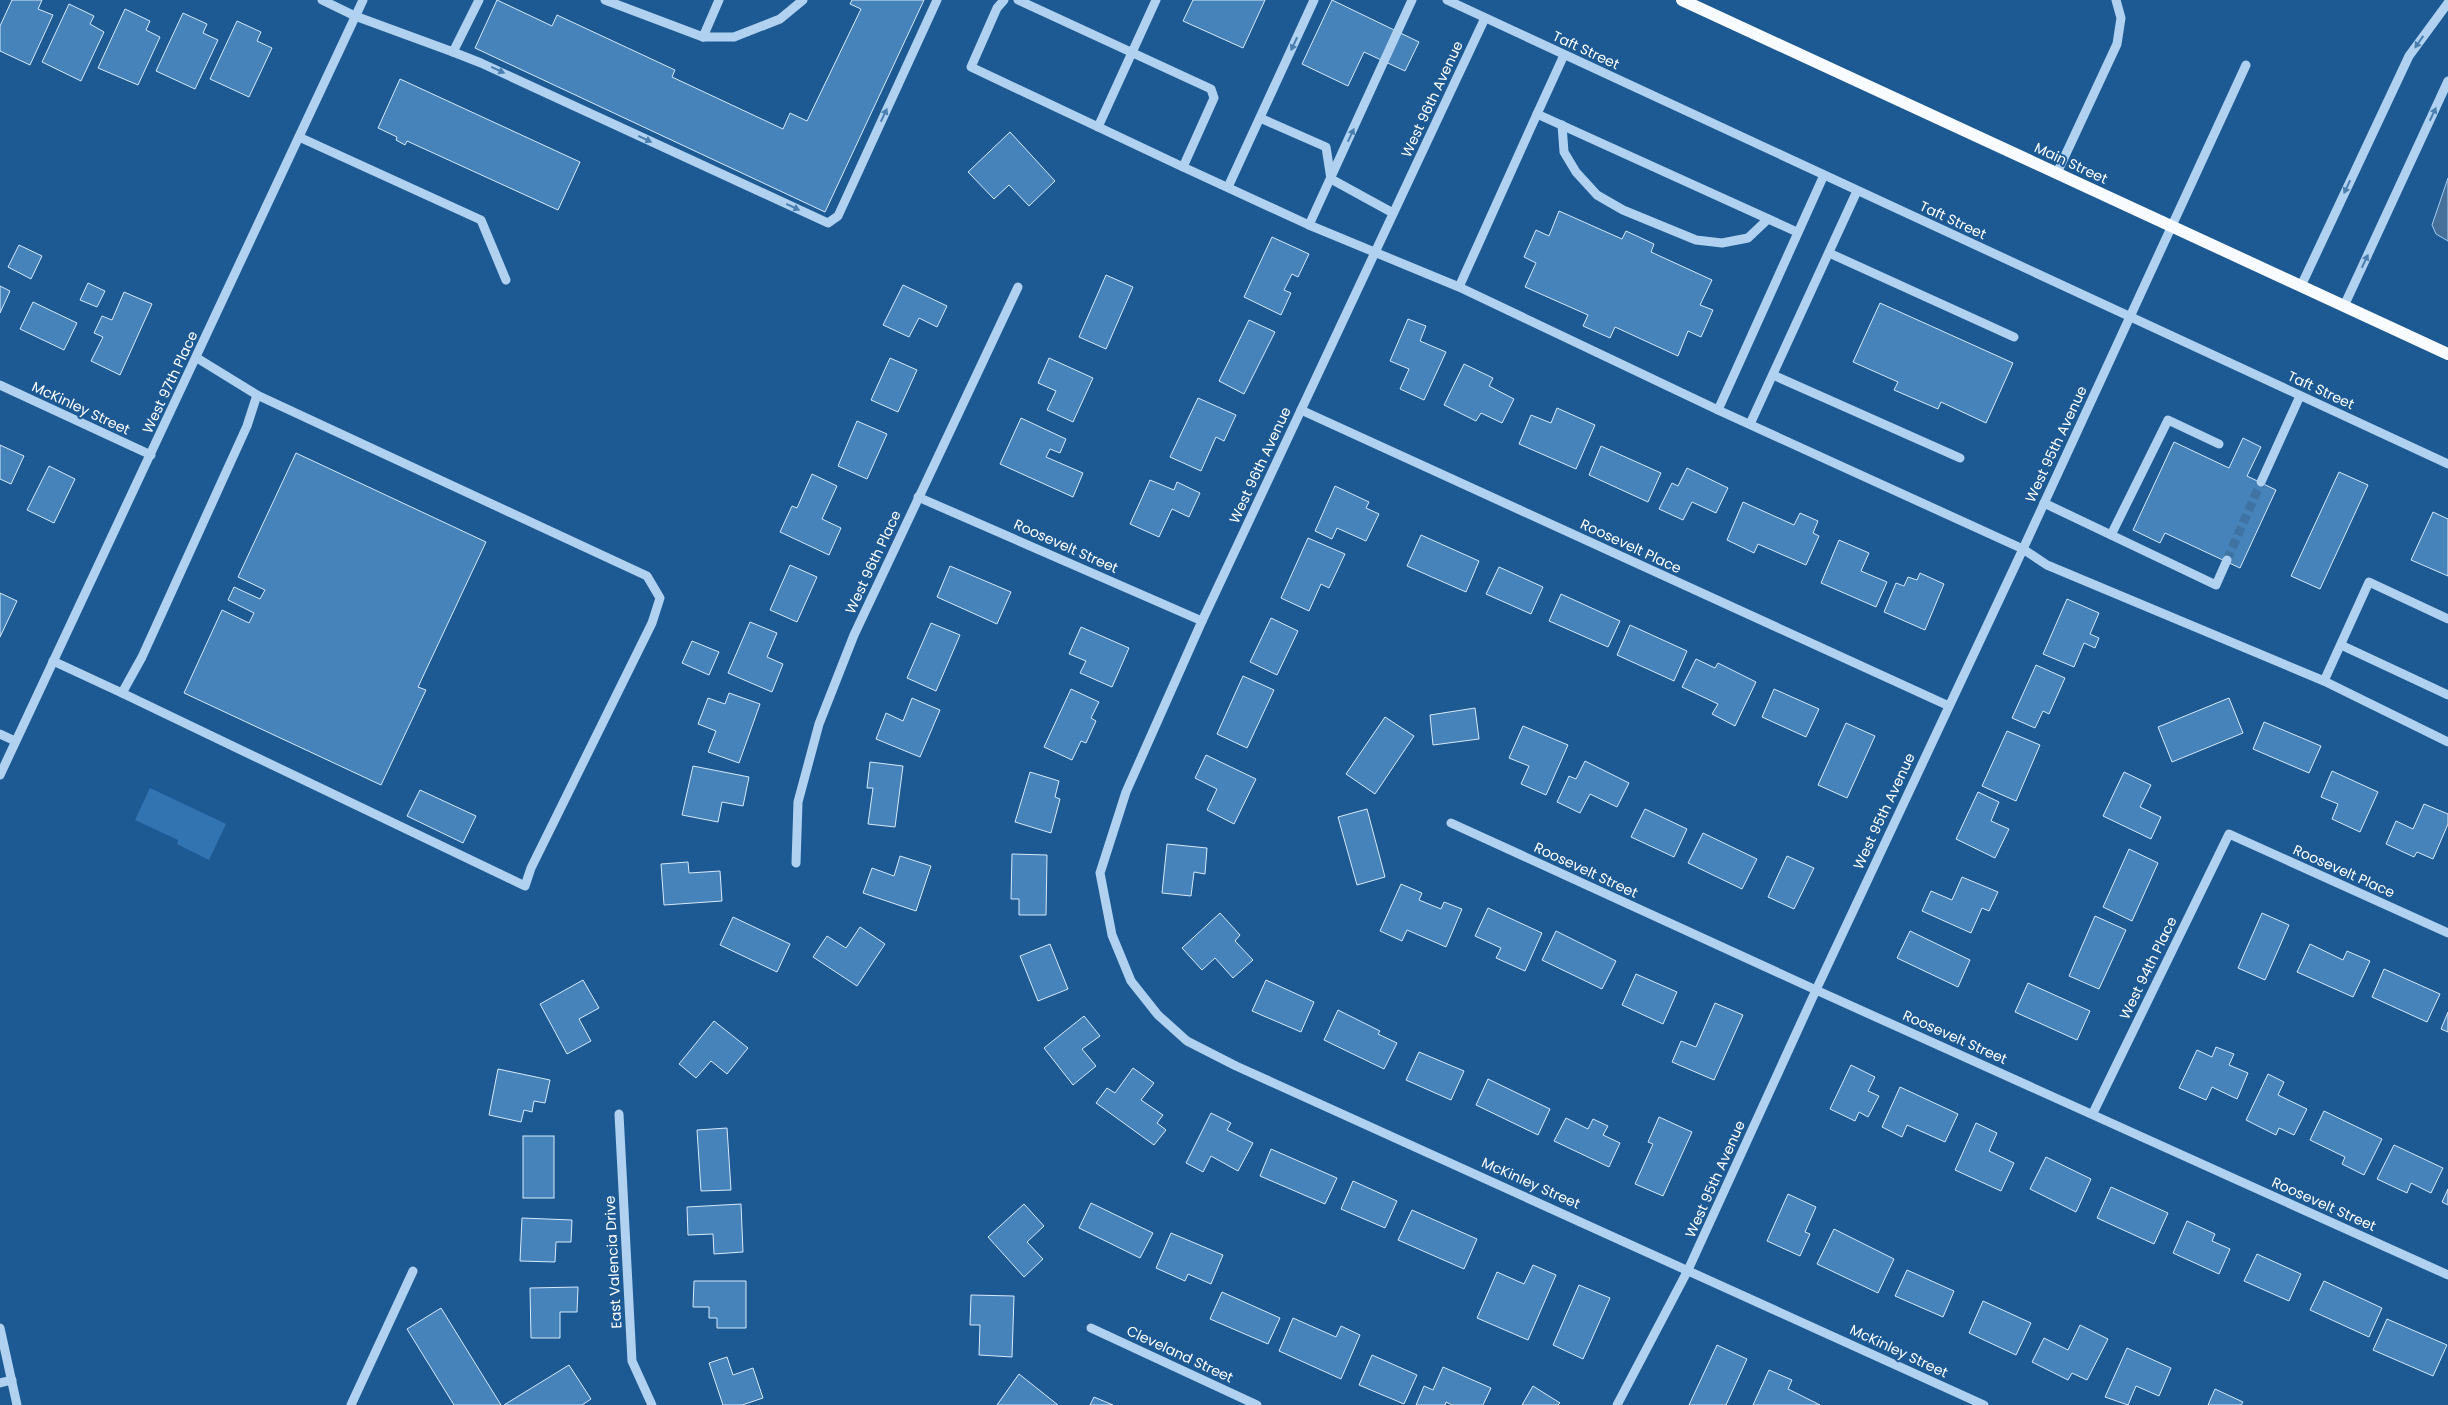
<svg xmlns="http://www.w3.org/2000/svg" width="2448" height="1405" font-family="Poppins,sans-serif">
<rect width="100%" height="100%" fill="#1d5a94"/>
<polygon fill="#3274b2" points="150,788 226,824 209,860 177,844 178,840 135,820"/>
<polygon fill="#467099" stroke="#a3cdf0" points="2448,178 2448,241 2436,234 2432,225"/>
<g fill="#4683bb" stroke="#d6e9fa">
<polygon points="12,0 42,0 38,9 53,15 30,65 0,51 0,26"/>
<polygon points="497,0 552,26 557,15 675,70 672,77 783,129 790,113 807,121 861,9 850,4 852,0 924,0 825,212 475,48"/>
<polygon points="1193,0 1265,0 1243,48 1183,21"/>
<polygon points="1332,0 1419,42 1405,71 1364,52 1348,86 1302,64"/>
<polygon points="69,4 94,16 90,24 104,32 81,81 42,62"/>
<polygon points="125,9 150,21 146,30 160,37 138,85 98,68"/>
<polygon points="183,13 207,24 203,33 218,40 195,89 156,71"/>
<polygon points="237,21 261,32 257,41 272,48 249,97 210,79"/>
<polygon points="400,79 580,162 558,210 407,141 405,145 396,140 397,137 378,128"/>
<polygon points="1010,132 1055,181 1029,206 1009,185 994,199 968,172"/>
<polygon points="1559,211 1622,239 1626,231 1654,244 1651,252 1712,280 1700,305 1713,310 1701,337 1688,331 1678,356 1615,327 1610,338 1583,326 1588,315 1525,287 1536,263 1524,257 1536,230 1549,236"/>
<polygon points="1272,237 1309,254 1298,277 1292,274 1284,290 1291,293 1281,315 1244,297"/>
<polygon points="19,245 42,256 31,279 8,267"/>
<polygon points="1106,275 1133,287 1106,349 1079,337"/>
<polygon points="88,283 105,291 97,307 80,300"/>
<polygon points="903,285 947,306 937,327 919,318 909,337 883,325"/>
<polygon points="0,286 10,291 0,313"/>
<polygon points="124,292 152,304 120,375 91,361 103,337 94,333 102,316 112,320"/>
<polygon points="33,302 77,323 64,350 20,329"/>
<polygon points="1880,303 2013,363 1986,423 1941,402 1938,409 1894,390 1898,382 1853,362"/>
<polygon points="1408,319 1426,326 1420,341 1446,352 1424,400 1400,389 1409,369 1390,361"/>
<polygon points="1249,320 1275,332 1244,394 1219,381"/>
<polygon points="890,358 917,370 898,412 871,400"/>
<polygon points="1049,358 1093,378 1073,422 1047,410 1056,391 1038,383"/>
<polygon points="1464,364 1493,378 1489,386 1514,399 1502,423 1481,413 1476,421 1444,405"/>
<polygon points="1198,398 1236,415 1224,441 1216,437 1201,471 1170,457"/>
<polygon points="1557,408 1595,425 1576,469 1519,444 1531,415 1551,423"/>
<polygon points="1021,418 1066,439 1060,453 1050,449 1046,457 1083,473 1073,497 1000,464"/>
<polygon points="857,421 887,434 867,479 838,466"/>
<polygon points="2243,438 2261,447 2247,476 2276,490 2240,568 2165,533 2160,543 2133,530 2174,442 2229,468"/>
<polygon points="0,445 24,456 11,484 0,479"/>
<polygon points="1601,446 1661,473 1648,502 1589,475"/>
<polygon points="296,453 486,542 418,687 426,690 381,785 184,693 222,610 249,623 254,613 228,600 234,587 260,599 265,590 238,577"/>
<polygon points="49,466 75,479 54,523 27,510"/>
<polygon points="1687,468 1728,488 1716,513 1692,502 1683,520 1659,509 1672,483 1678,486"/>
<polygon points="2339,472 2368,485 2320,589 2291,576"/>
<polygon points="812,474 837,486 822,519 841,528 829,555 780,532 792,506 797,508"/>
<polygon points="1150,480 1174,490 1177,482 1200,493 1189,517 1172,509 1159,537 1130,524"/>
<polygon points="1335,486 1369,502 1366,508 1379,514 1366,541 1337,528 1332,539 1315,531"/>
<polygon points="1743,502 1794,525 1800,513 1818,521 1813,533 1819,536 1806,565 1758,544 1754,553 1727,540"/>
<polygon points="2433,512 2448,519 2448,576 2411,560"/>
<polygon points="1421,535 1479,561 1466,592 1407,566"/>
<polygon points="1308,538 1345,554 1329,588 1321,584 1309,611 1281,598"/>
<polygon points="1839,540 1869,553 1861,571 1887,582 1876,607 1821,583"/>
<polygon points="790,565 817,577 797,622 770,610"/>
<polygon points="950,566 1011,592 997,624 937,597"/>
<polygon points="1499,567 1543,587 1531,614 1486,594"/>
<polygon points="1920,573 1944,584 1925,630 1884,612 1896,583 1904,586 1908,577 1917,580"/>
<polygon points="0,593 17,601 0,637"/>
<polygon points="1561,594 1620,621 1608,647 1549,621"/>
<polygon points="2067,599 2099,613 2090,634 2099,638 2095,648 2084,643 2074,667 2043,654"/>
<polygon points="1271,618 1298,631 1277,675 1250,662"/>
<polygon points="750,622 777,633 767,657 783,664 772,692 728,673"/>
<polygon points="931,623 960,635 936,691 907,678"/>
<polygon points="1630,625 1687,651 1674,681 1617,655"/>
<polygon points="1081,627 1129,648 1112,687 1080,673 1086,661 1069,654"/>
<polygon points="692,641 719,652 709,675 682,663"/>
<polygon points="1696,659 1715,668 1718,663 1756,682 1735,726 1712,714 1718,704 1682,687"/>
<polygon points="2036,665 2065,678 2049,714 2043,711 2035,728 2012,718"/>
<polygon points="1243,676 1274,690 1247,748 1217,734"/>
<polygon points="1071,689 1099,702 1091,718 1096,721 1086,743 1081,741 1072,760 1044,747"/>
<polygon points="1774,689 1819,709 1806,737 1762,717"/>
<polygon points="729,693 760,704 739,763 708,752 716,731 698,724 708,698 725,704"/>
<polygon points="912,698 940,710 920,757 876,739 886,713 903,721"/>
<polygon points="2229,698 2243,733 2172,762 2158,727"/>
<polygon points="1475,708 1479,739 1433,745 1430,715"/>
<polygon points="1385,717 1414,736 1375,794 1346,774"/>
<polygon points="2264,722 2321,746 2309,773 2253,749"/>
<polygon points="1846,723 1875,736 1847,798 1818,785"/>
<polygon points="1523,726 1568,745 1546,795 1521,784 1529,766 1509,758"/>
<polygon points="2007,731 2040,745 2016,801 1982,786"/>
<polygon points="1206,755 1256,779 1234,824 1207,810 1217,789 1195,778"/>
<polygon points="1585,761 1629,783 1617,807 1590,794 1580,813 1557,802 1569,776 1576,779"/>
<polygon points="870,762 903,766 895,827 868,824 873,788 867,788"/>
<polygon points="693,766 749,777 743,806 722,802 718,822 682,815"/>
<polygon points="2332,771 2378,792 2360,832 2332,819 2338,804 2321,797"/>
<polygon points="1030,772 1059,781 1055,797 1060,799 1051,833 1015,822"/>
<polygon points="2124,772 2151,785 2140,807 2161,817 2151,839 2103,816"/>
<polygon points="420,790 476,816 463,843 407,816"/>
<polygon points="1978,792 1999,802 1991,821 2009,829 1995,858 1956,839"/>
<polygon points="2424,804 2448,814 2448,824 2433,859 2417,852 2414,857 2386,844 2396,821 2413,829"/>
<polygon points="1367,809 1385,877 1357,885 1338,817"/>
<polygon points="1645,809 1687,829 1674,857 1631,837"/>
<polygon points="1703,833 1757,859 1742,889 1688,863"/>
<polygon points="1167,844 1207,848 1205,874 1194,872 1191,896 1162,893"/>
<polygon points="2129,849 2158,863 2132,921 2103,907"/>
<polygon points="1012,854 1047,855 1046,915 1019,915 1019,899 1011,899"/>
<polygon points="900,856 931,866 916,911 863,893 872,868 894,876"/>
<polygon points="1787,856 1814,868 1794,909 1768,897"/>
<polygon points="688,862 689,873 720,871 722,901 664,905 661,864"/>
<polygon points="1962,877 1998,892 1989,911 1982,908 1971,933 1922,911 1931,891 1952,900"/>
<polygon points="1401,884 1422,893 1419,900 1441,909 1444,902 1462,909 1446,947 1407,930 1402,941 1380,931"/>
<polygon points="1488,908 1542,933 1525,971 1496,958 1501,948 1475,936"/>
<polygon points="1220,913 1240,935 1235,941 1253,960 1233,978 1215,958 1202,970 1182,948"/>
<polygon points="2262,913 2289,925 2265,980 2238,968"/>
<polygon points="2095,916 2126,930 2099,989 2069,976"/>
<polygon points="733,917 790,944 777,972 720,945"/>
<polygon points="860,927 885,944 857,986 813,957 827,936 846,948"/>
<polygon points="1556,931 1616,961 1602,989 1542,960"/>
<polygon points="1910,931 1970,960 1958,987 1897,958"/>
<polygon points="1050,944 1068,989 1038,1001 1020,956"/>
<polygon points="2310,944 2343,960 2347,951 2370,961 2353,997 2297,972"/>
<polygon points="2384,969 2440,994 2427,1022 2372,997"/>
<polygon points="1636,974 1677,992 1663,1024 1622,1005"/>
<polygon points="583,980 599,1008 579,1019 591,1041 567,1054 540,1004"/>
<polygon points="1266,980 1314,1002 1301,1032 1252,1011"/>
<polygon points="2028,983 2090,1011 2077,1040 2015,1012"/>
<polygon points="1715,1003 1743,1015 1714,1080 1672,1062 1681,1041 1696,1047"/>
<polygon points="1338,1010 1380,1031 1378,1034 1397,1043 1384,1069 1324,1040"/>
<polygon points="2448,1012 2448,1032 2441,1029"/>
<polygon points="1084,1016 1100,1036 1082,1049 1096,1066 1073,1085 1044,1048"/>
<polygon points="714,1021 748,1048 727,1074 711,1061 696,1078 679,1064"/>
<polygon points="2216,1047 2234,1054 2229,1065 2248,1073 2237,1099 2212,1087 2206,1100 2179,1088 2197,1050 2212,1057"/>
<polygon points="1419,1052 1464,1071 1451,1100 1406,1080"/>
<polygon points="1851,1065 1875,1077 1868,1091 1879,1096 1868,1117 1859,1112 1855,1121 1830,1109"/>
<polygon points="1133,1068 1154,1083 1141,1100 1163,1115 1157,1123 1166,1130 1154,1145 1096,1103 1107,1088 1115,1093"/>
<polygon points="498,1069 550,1080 545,1103 534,1101 532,1112 524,1110 521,1122 489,1115"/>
<polygon points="2268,1074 2284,1082 2278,1095 2307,1109 2294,1135 2279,1128 2276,1135 2246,1120"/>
<polygon points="1488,1079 1550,1109 1538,1135 1476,1105"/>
<polygon points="1900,1087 1958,1114 1945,1142 1907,1125 1902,1137 1882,1127"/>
<polygon points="2324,1111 2382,1139 2364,1175 2342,1164 2345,1157 2310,1140"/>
<polygon points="1211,1113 1231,1123 1227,1130 1253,1143 1238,1171 1211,1156 1203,1172 1186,1163"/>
<polygon points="1659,1117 1692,1132 1663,1196 1635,1184 1653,1144 1648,1142"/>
<polygon points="1566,1118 1588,1129 1593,1119 1608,1126 1603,1135 1620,1143 1609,1167 1554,1141"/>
<polygon points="1976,1123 1997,1133 1989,1151 2014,1163 2001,1191 1955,1170"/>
<polygon points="727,1128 731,1190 701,1191 697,1130"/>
<rect x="523" y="1136" width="31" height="62"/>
<polygon points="2394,1145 2443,1168 2431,1193 2411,1183 2407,1193 2377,1179"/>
<polygon points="1271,1149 1337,1178 1325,1204 1260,1176"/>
<polygon points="2046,1157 2091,1179 2076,1212 2030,1189"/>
<polygon points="1353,1181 1397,1201 1385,1228 1341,1209"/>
<polygon points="2111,1187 2168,1213 2154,1244 2097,1218"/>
<polygon points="2448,1189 2448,1205 2442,1202"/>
<polygon points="1788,1194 1816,1207 1805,1232 1810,1234 1800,1256 1767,1241"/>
<polygon points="1091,1203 1153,1233 1140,1258 1079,1228"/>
<polygon points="741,1204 743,1252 714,1254 713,1234 688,1235 687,1207"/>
<polygon points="1024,1204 1044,1226 1027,1242 1043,1259 1024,1277 988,1237"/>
<polygon points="1412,1210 1477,1239 1464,1269 1398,1240"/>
<polygon points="522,1218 572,1220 571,1242 556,1242 555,1262 520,1261"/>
<polygon points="2187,1221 2215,1234 2212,1241 2230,1249 2219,1274 2173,1253"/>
<polygon points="1834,1229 1894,1259 1878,1293 1817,1264"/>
<polygon points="1171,1233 1223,1255 1211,1284 1188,1274 1185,1281 1156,1268"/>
<polygon points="2257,1254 2301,1274 2289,1301 2244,1281"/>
<polygon points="1533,1265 1556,1275 1528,1340 1477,1318 1497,1272 1524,1284"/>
<polygon points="1907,1270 1954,1291 1943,1317 1895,1296"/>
<polygon points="694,1281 746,1281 746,1328 717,1328 717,1318 709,1318 709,1307 693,1307"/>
<polygon points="2324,1281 2382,1308 2369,1337 2310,1310"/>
<polygon points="1579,1285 1610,1298 1583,1359 1553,1345"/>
<polygon points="578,1287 577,1312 560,1312 560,1338 531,1338 530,1288"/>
<polygon points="1222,1292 1280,1318 1268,1344 1210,1319"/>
<polygon points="971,1295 1014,1296 1012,1357 979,1355 980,1325 970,1325"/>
<polygon points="1983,1301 2031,1323 2016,1355 1969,1333"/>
<polygon points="441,1308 501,1405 454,1405 407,1329"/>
<polygon points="1293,1318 1336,1337 1341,1326 1360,1335 1341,1379 1279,1351"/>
<polygon points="2387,1319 2447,1345 2433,1376 2373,1350"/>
<polygon points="2080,1325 2108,1339 2087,1380 2072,1373 2068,1380 2032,1362 2044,1338 2068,1350"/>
<polygon points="1717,1345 1747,1359 1726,1405 1689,1405"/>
<polygon points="2127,1348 2171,1368 2159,1396 2136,1386 2128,1405 2105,1397"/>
<polygon points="1372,1355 1417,1375 1404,1404 1359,1385"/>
<polygon points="727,1357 733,1375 753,1368 763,1398 742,1405 723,1405 709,1363"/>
<polygon points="569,1365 591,1399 582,1405 504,1405"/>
<polygon points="1443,1367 1491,1388 1483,1405 1452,1405 1446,1402 1445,1405 1416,1405 1424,1386 1433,1390"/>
<polygon points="1769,1370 1792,1380 1788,1389 1820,1405 1753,1405"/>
<polygon points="1019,1374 1058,1405 997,1405"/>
<polygon points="1533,1386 1560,1403 1558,1405 1522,1405"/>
<polygon points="2215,1389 2243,1402 2241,1405 2208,1405"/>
<polygon points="1094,1397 1113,1405 1090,1405"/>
</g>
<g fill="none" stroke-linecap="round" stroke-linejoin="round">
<polyline stroke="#3f73a4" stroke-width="9" stroke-dasharray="9 4.5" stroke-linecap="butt" points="2227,560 2261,482"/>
<g stroke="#b0d1ef" stroke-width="9">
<polyline points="322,0 355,16 453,52 479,0"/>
<polyline points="605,0 703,37 719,0"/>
<polyline points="1004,0 997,8 971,67 1183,167 1214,98 1211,89 1018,0"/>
<polyline points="1447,0 2448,464"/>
<polyline points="1485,18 1202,621 1126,792 1100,873 1112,935 1131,981 1158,1015 1187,1041 1236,1066 1984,1405"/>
<polyline points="703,37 734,37 780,19 803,0"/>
<polyline points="453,52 481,63 828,223 838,216 937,0"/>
<polyline points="1564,55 1537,114 1797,232"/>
<polyline points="1260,118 1326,147 1331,179 1393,213"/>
<polyline points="1562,125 1564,152 1576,172 1597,195 1623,210 1696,240 1722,243 1748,238 1768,219"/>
<polyline points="1098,127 1156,0"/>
<polyline points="299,137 481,220 506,280"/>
<polyline points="1183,167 1309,225 1459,287 1718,410 2023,549 2047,565 2324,681 2448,742"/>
<polyline points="2057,173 2117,44 2121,18 2116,0"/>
<polyline points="1228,187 1314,0"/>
<polyline points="1309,225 1412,0"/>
<polyline points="1829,253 2014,337"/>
<polyline points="2301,286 2409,56 2448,3"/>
<polyline points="1459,287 1537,114"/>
<polyline points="2344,306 2448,81"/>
<polyline points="1773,375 1960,458"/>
<polyline points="0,385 151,455"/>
<polyline points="1301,410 1949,706"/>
<polyline points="1718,410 1824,175"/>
<polyline points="1750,424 1857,191"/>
<polyline points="2261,482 2300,396"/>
<polyline points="918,497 1202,621"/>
<polyline points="2044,503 2216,585 2227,560"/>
<polyline points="2111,535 2168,420 2219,444"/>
<polyline points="2341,645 2448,695"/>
<polyline points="53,661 122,693 142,657 247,426 257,395 197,358"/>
<polyline points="2324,681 2369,582 2448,619"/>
<polyline points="122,693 525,886 531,868 652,623 660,598 647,576 257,395"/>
<polyline points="0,734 15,741"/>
<polyline points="0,775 363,0"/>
<polyline points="1451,823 1816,990 2448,1275"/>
<polyline points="796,863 798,802 819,724 854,635 1018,287"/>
<polyline points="2093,1113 2229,834 2448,933"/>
<polyline points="619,1114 632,1361 652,1405"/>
<polyline points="0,1328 17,1405"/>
<polyline points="1091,1328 1257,1405"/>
<polyline points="0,1383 12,1380"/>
<polyline points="351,1405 413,1271"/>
<polyline points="1617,1405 1688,1270 1816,990 2023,549 2246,65"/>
</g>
<polyline stroke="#f8fbff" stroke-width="12" points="1682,0 2448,354"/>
</g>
<defs><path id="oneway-solid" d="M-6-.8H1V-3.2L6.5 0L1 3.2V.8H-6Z" transform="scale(1.25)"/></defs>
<g fill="#497eaf">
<use href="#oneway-solid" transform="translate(2419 42) rotate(125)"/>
<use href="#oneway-solid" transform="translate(1294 44) rotate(115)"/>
<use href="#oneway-solid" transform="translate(498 70) rotate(25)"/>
<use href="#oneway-solid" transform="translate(2433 114) rotate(-65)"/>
<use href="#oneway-solid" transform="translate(884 115) rotate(-65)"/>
<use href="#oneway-solid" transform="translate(1351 135) rotate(-65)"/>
<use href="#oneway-solid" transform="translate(645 139) rotate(25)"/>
<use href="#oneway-solid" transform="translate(2347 187) rotate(115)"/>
<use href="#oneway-solid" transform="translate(793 207) rotate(25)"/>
<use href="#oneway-solid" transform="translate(2365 261) rotate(-65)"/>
</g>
<g text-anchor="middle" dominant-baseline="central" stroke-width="4" stroke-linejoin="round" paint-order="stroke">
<g font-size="14" fill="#fff" stroke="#1d5a94">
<text transform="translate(1586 50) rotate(25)">Taft Street</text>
<text transform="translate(1432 99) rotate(-65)">West 96th Avenue</text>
<text transform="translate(2071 163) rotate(25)">Main Street</text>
<text transform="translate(1953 220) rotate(25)">Taft Street</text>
<text transform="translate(170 382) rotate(-65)">West 97th Place</text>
<text transform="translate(2321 390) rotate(25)">Taft Street</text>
<text transform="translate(81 408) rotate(25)">McKinley Street</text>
<text transform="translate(2056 444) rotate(-65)">West 95th Avenue</text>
<text transform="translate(1260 465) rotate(-65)">West 96th Avenue</text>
<text transform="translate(1066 546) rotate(24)">Roosevelt Street</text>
<text transform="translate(1631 546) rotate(25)">Roosevelt Place</text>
<text transform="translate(873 562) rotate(-65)">West 96th Place</text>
<text transform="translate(1884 811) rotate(-65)">West 95th Avenue</text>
<text transform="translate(1586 870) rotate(25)">Roosevelt Street</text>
<text transform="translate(2344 871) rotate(24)">Roosevelt Place</text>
<text transform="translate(2148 968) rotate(-64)">West 94th Place</text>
<text transform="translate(1955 1037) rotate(24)">Roosevelt Street</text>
<text transform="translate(1715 1179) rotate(-66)">West 95th Avenue</text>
<text transform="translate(1531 1183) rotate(24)">McKinley Street</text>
<text transform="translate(2324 1204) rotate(24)">Roosevelt Street</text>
<text transform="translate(613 1262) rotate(-93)">East Valencia Drive</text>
<text transform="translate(1899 1351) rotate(25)">McKinley Street</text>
<text transform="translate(1180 1354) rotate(25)">Cleveland Street</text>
</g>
</g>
</svg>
